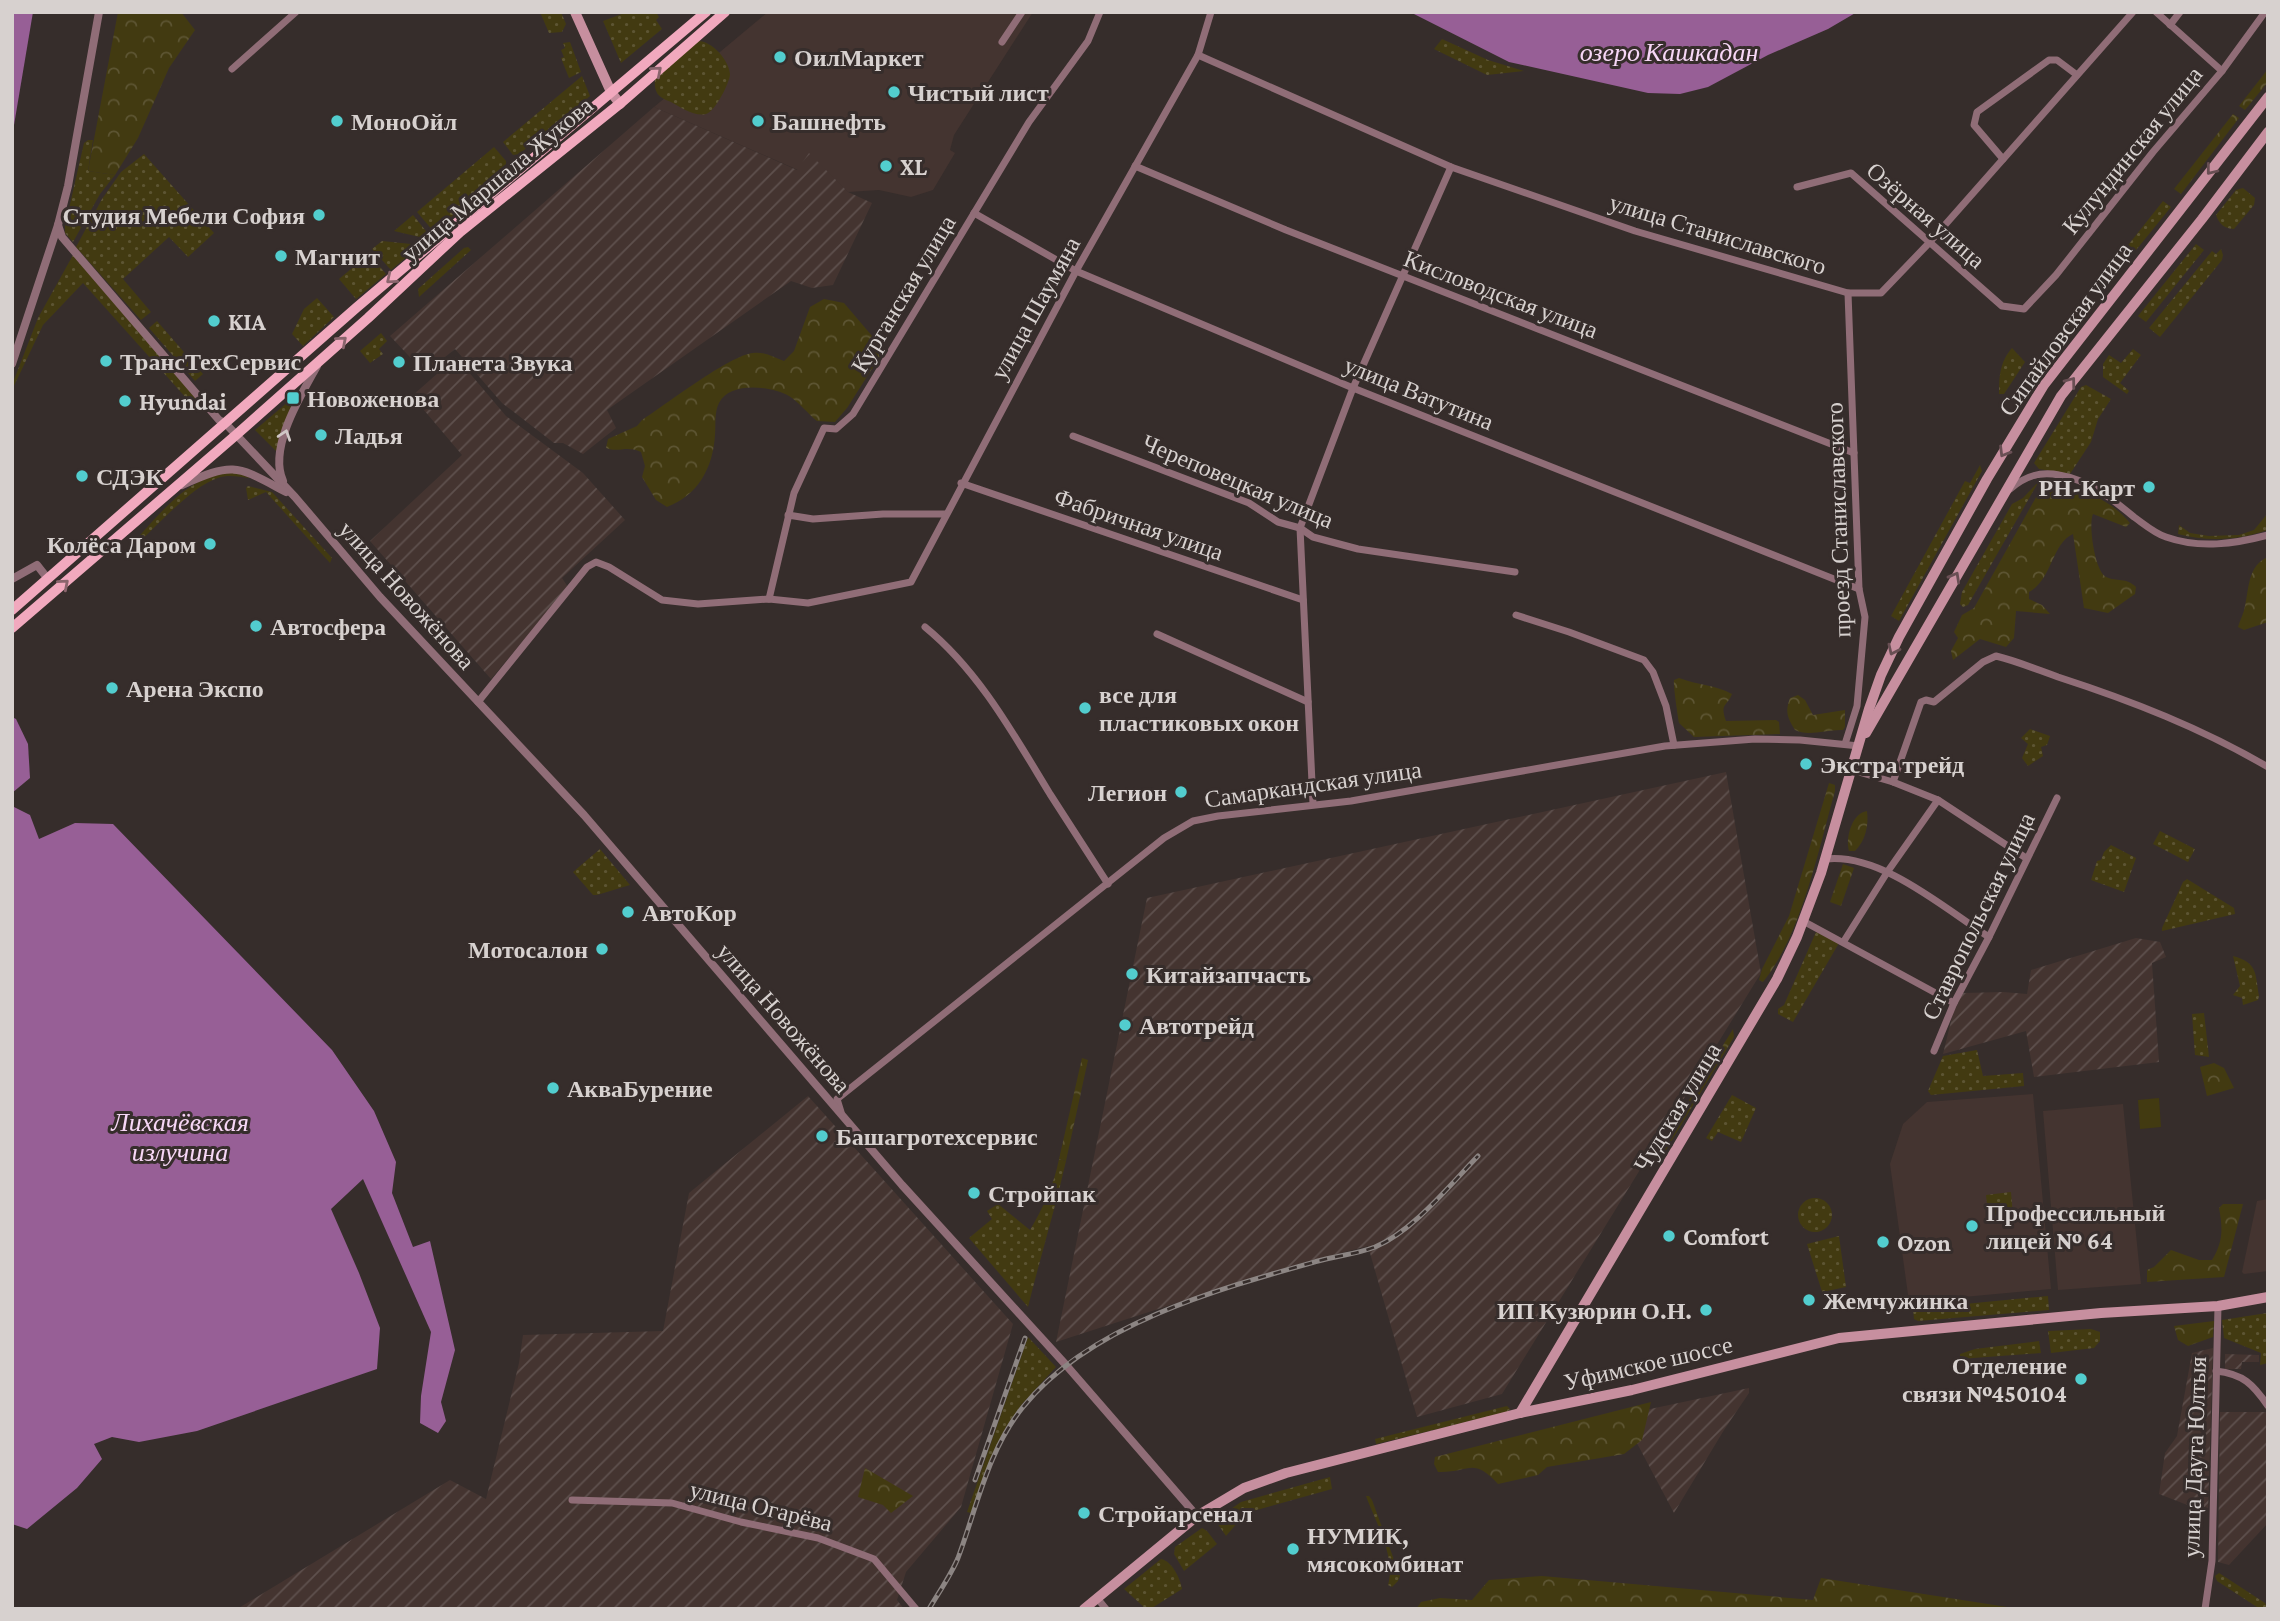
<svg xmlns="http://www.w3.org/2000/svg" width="2280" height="1621" font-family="'Crimson Pro',serif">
<defs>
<pattern id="industrial-furrows" width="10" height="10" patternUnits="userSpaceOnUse" patternTransform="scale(1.75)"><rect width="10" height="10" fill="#443430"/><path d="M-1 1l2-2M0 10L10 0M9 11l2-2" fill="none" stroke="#5e504d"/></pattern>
<pattern id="green-dots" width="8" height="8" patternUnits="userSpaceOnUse" patternTransform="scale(1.75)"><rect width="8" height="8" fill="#423a11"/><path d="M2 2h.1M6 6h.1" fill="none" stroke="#5d5533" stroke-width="1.8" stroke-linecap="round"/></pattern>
<pattern id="forest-crowns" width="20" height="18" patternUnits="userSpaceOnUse" patternTransform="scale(1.75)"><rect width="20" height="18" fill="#423a11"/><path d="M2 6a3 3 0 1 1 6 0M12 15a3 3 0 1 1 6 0" fill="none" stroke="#5d5533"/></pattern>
</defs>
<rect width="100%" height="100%" fill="#362d2b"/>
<g fill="#443430">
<polygon points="768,12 1033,12 954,135 950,150 955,153 933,190 911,197 879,190 848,192 809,154 798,170 654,107"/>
<polygon points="2033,1094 2051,1289 1909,1302 1890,1164 1903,1124 1927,1102"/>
<polygon points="2123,1104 2141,1284 2058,1290 2043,1111"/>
<polygon points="2268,1199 2268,1271 2244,1274 2242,1272 2257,1201"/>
</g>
<g fill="url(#industrial-furrows)">
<polygon points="654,107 797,170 809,153 848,192 872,203 833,285 812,288 791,281 607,410 616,428 583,454 563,443 554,443 502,403 455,349 425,373 390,336"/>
<polygon points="456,357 506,416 583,473 625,520 562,578 568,587 491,679 370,541 462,455 412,396"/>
<polygon points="1726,772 1761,973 1502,1394 1417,1417 1368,1246 1291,1266 1056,1342 1147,898"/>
<polygon points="2136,938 2160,942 2166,957 2152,963 2159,1062 2034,1077 2026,1031 1943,1054 1953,1013 1963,993 2003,992 2027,994 2031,970"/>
<polygon points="808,1096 1013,1324 961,1507 906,1572 897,1600 904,1609 237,1609 450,1480 486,1499 519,1363 523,1335 663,1331 689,1193"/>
<polygon points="2213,1348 2208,1513 2159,1494 2165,1453 2177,1436 2192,1353"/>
<polygon points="2225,1354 2259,1355 2259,1362 2242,1362 2241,1369 2225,1369"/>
<polygon points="1749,1388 1749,1393 1724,1430 1674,1513 1622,1415"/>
<polygon points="2220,1412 2268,1412 2268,1523 2229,1565 2218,1562"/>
</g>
<g fill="url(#green-dots)">
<polygon points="540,12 561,12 566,24 562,32 549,33"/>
<polygon points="627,12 656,12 659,17 656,20 662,29 621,63 603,21"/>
<polygon points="1442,39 1488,60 1524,71 1487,75 1434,49"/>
<path d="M698,41C712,41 729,60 730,74C730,82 715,112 706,114C695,117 680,107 671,102C658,97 654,93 655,79Z"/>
<polygon points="570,42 581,72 569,78 561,58 564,57 561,50 565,48 563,43"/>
<polygon points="582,76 590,96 542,139 531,143 520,154 513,155 503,142"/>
<polygon points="88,140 93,140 88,171 115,175 100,194 73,242 65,233 65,226 84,143"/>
<polygon points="494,147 506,161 506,164 488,179 480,192 434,232 417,212"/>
<polygon points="144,154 214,233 188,257 169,237 123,279 151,312 141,320 76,247 102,199 121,172"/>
<path d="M2243,188L2255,198L2254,205L2234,229C2225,229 2219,224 2216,215L2236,190Z"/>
<polygon points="2163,201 2171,207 2132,255 2125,249"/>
<polygon points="413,215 430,236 424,238 394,231"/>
<polygon points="382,241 411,244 415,250 391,270 372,249"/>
<polygon points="2196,244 2204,250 2146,322 2138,316"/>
<polygon points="468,247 471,250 419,297 418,289 464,248"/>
<polygon points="2221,249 2223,255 2222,260 2160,337 2149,328 2212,251 2216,254"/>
<polygon points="369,254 386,274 356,299 339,279"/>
<polygon points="73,255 201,404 196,409 83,283 43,325 12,390 12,385 38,318"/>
<polygon points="317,298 334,317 303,346 292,334 304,309"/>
<polygon points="157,321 203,374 195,381 149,328"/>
<polygon points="381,333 387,341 379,349 383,354 370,363 360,351"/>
<path d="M2012,348L2025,362L2004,394H1999C1999,375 2000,362 2012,348Z"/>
<polygon points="2133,349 2141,355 2120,383 2129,391 2127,394 2103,377 2103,364 2109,355 2121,363"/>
<polygon points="2086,385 2111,399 2098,419 2091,442 2070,474 2039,469 2034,463 2081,387"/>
<polygon points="295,396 281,434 278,453 255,430"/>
<polygon points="1980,465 1982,471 1899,621 1891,616 1965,481 1970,483"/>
<path d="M233,471L250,478C240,477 228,474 218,478C192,486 155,528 134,547L131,545C162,512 186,477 233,471Z"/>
<polygon points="2039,481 1968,605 1963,607 1960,604 1962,592 2012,504 2023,498"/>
<polygon points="248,486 272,492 332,558 330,563 266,492 248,500 246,488"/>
<path d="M2268,513V530C2238,540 2209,542 2178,534L2179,525L2190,533L2209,536L2239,535L2254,530Z"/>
<polygon points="2030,729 2050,736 2047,745 2041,747 2043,756 2028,766 2022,758 2028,744 2021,738"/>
<polygon points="2160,831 2195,849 2188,862 2153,844"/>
<polygon points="2111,845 2136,858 2124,892 2091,880 2097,861 2101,860 2104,852"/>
<polygon points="600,849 630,885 597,895 593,895 573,872"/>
<polygon points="2187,879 2234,908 2235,914 2162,931 2162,928 2183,882"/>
<polygon points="1816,932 1839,943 1793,1022 1778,1014 1778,1009 1784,1005"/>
<path d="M2233,956C2258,963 2255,973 2259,996L2258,1000L2243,1005L2242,998L2233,995L2240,986Z"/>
<polygon points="2204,1013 2209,1057 2195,1055 2192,1014"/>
<polygon points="1977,1050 1983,1076 2023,1073 2024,1086 1931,1095 1928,1091 1943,1056"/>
<polygon points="1732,1095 1756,1108 1741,1142 1718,1132 1712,1141 1706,1138"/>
<path d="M1059,1159L1066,1161C1055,1210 1040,1258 1028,1307L969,1238L992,1219L987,1211L998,1204L1030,1230C1043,1208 1054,1185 1059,1159Z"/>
<polygon points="2011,1192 2013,1217 2006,1214 1994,1215 1989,1224 1986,1195"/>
<circle cx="1815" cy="1215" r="17"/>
<polygon points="1839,1236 1846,1287 1827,1291 1827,1295 1823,1295 1807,1244"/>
<polygon points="2048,1296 2049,1310 1918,1321 1914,1319 1913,1309"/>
<polygon points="2267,1313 2268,1363 2260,1365 2261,1353 2224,1338 2222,1320"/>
<polygon points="2091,1329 2100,1332 2100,1341 2094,1348 2051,1353 2048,1331"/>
<polygon points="1028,1337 1056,1367 1022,1404 1006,1427 971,1513 967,1512"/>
<polygon points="2039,1341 2041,1353 1960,1359 1960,1354 1975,1349"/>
<polygon points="1507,1406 1510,1409 1507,1412 1376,1444 1375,1439"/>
<polygon points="1330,1477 1332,1489 1246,1513 1226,1536 1215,1520 1241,1502"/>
<path d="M1366,1496H1369L1372,1500L1400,1576L1398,1581L1392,1587L1388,1585C1396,1557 1376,1523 1366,1496Z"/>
<polygon points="1202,1528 1207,1531 1217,1544 1184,1571 1174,1554 1175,1547"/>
<path d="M1161,1559C1172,1561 1180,1578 1182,1589L1152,1608L1146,1609L1124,1589Z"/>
<polygon points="2219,1573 2265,1603 2268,1609 2260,1609 2217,1581 2215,1576"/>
</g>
<g fill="url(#forest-crowns)">
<polygon points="118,12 181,12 195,30 169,68 138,138 115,175 88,171"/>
<polygon points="2268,69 2268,82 2245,110 2239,106"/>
<polygon points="2233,114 2239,118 2181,194 2174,189"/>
<path d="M824,299L844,303L884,350L847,408L835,422L817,421C808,414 799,402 789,396C771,386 730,381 719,403C714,413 716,425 715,435C713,468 698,495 667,507L656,500L642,477L645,466L641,452C626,445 619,453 606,448L608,439L637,426L642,420C665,405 730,355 753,353C764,351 775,358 784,361L794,351L810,307Z"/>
<path d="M2044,483C2078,488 2106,495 2130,523L2126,527L2093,514C2088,524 2095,572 2106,577C2117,582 2126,577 2136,587L2135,594L2108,613L2084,608L2073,534C2052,543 2052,580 2029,592V599L2042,605L2050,614L2016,611L2014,638L2006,647L1980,639L1953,660L1951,651L1958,638L1954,632L1962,615L1974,608Z"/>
<path d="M2268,557V622L2244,630L2238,627C2240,620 2244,613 2245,606C2249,588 2248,565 2268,557Z"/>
<path d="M1679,678C1697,685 1716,685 1732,694C1726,708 1720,703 1726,721L1776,720L1779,722L1780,734L1694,737L1679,723C1678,717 1673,685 1674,680Z"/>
<path d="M1798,695L1805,700L1813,715L1845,710V727L1843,730C1828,729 1808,737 1795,730C1787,717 1785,712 1790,698Z"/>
<path d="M1829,783L1835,785V791C1819,848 1801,936 1763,982L1759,980L1762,969L1789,916Z"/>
<path d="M1867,811C1869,826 1865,841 1855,851H1849C1845,838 1852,813 1867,811Z"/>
<polygon points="1843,864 1854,868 1841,906 1830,902"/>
<polygon points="1733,1029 1734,1037 1660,1160 1652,1160"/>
<polygon points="1082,1058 1088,1060 1066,1161 1059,1159"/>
<polygon points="2214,1063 2224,1068 2234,1088 2207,1096 2200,1067"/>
<path d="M2223,1204H2243L2224,1277L2147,1282V1270L2154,1267L2171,1250L2199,1260H2212C2223,1242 2223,1229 2219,1208Z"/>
<polygon points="2214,1321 2213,1337 2188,1346 2178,1340 2174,1326"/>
<path d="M1651,1402L1642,1440L1624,1454L1547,1467L1538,1475L1498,1484C1472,1456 1470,1473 1438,1472L1434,1464L1435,1457Z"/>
<polygon points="865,1468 913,1496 891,1513 883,1505 858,1497"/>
<polygon points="1542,1576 1813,1600 1821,1578 2020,1609 1416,1609 1421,1602 1440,1598 1472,1600 1489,1580"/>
</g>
<polygon fill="#423a11" points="2159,1098 2161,1127 2140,1129 2138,1100"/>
<g fill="#975f96">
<polygon points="12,12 33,12 12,137"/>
<polygon points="1410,12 1857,12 1828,29 1768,55 1708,87 1680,94 1648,93 1509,62"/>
<polygon points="12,717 16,719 28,744 30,778 12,793"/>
<polygon points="12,806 30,815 39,839 75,823 113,824 332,1050 374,1111 396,1162 392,1193 413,1247 430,1241 455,1350 441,1402 446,1421 438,1433 420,1423 421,1396 431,1332 363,1179 331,1209 359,1273 380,1328 377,1369 197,1431 139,1442 112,1437 94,1444 102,1459 77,1488 27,1529 12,1524"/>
</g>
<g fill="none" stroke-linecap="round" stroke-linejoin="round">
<g stroke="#906d77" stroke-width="7">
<polyline points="2156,12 2222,71"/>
<polyline points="2170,25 2180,12"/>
<polyline points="1002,42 1022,12"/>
<polyline points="1198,55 1451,167 1635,231 1848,293 1881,293 1929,243 2133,12"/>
<polyline points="232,69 296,12"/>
<polyline points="2003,159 1974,125 1977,112 2049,60 2057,60 2077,75"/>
<polyline points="1135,166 1286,230 1854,453"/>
<polyline points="1797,187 1851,173 2002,306 2024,309 2056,275 2153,152 2222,71 2265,12"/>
<polyline points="974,213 1076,271 1353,388 1859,589"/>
<polyline points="1073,436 1249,503 1278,522 1300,528 1313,537 1358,549 1515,572"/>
<polyline points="961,483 1303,600"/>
<path d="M2010,489C2025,476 2040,471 2059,475C2089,480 2111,498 2134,517C2144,524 2154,533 2166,537C2200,549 2234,544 2268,535"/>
<polyline points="788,515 813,519 883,514 946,514"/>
<polyline points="769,599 794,493 824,428 836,429 853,414 1029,122 1088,41 1100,12"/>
<polyline points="1516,615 1569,632 1644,660 1653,672 1666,706 1674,745"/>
<path d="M925,627C979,671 1014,735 1050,794C1069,824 1089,854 1108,884"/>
<polyline points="1157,634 1308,702"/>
<polyline points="478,702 587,567 596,562 609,567 662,600 698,604 769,599 808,603 911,582 1076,271 1198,55 1211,12"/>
<polyline points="1845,744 1857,706 1865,617 1859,589 1848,293"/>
<polyline points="1852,770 1893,782 1938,800 2026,858"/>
<path d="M1893,782L1921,702L1926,700L1934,702L1983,662L1996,656C2017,661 2038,670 2058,677C2132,701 2201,728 2268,767"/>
<polyline points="1313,804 1300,528 1353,388 1451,167"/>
<path d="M1826,859C1881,853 1944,908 1989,937"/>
<polyline points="1803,921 1954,1003"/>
<polyline points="1844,941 1888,871 1938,800"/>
<polyline points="1934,1051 1954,1003 1989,937 2057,798"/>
<polyline points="841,1112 837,1099 1164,838 1193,821 1218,816 1351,801 1665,746 1755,739 1800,740 1859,746"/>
<path d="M2216,1371C2243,1374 2253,1384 2268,1406"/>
<polyline points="572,1500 672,1503 741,1522 818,1538 874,1559 916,1609"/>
<polyline points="1097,1598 1106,1609"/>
<polyline points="2205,1609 2212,1561 2218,1306"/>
</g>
<g stroke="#906d77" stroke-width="8">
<polyline points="58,225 62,237 219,420 226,424 295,497 380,597 584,815 902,1185 1066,1365 1197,1516"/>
<polyline points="12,364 58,225 68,186 99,12"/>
<path d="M283,481C268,448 301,395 317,366"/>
<path d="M182,485C235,461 237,466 286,492"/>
<polyline points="12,579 37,565 48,579"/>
</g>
<g stroke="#c78f9f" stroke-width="10">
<polyline points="575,12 611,92 620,104"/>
<polyline points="1866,733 2061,396 2202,219 2268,132"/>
<polyline points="1520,1413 1777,979 1797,937 1821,873 1869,709 1881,675 1899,637 1987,479 2044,385 2268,97"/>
<polyline points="1084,1609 1197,1516 1244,1488 1286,1473 1520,1413 1632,1390 1839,1338 2101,1313 2218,1306 2268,1297"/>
</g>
<g stroke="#f1a9be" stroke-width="10">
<polyline points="12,610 356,308 706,12"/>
<polyline points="12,628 236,435 368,318 460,232 622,102 725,12"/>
</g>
<defs>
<g id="rail">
<polyline points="975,1480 1025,1338"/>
<path d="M929,1609C939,1592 951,1575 958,1558C977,1507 988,1450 1023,1407C1090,1324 1218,1289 1318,1261C1336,1256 1357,1254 1375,1247C1413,1231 1449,1186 1478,1156"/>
</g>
</defs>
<use href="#rail" stroke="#8c8583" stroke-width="5"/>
<use href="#rail" stroke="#362d2b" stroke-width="2.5" stroke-dasharray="8" stroke-linecap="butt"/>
</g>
<defs><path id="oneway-chevron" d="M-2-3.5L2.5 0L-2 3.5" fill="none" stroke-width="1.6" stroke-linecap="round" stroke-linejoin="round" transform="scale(1.75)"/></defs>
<g stroke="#8a656d">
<use href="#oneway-chevron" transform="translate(657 71) rotate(-41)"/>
<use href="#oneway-chevron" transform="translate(391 279) rotate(140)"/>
<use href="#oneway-chevron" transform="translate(342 341) rotate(-41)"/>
<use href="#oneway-chevron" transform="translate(64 584) rotate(-41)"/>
</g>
<g stroke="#694f54">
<use href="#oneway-chevron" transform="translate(2211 170) rotate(128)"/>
<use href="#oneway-chevron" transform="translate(2071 382) rotate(-53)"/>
<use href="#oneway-chevron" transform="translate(2004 452) rotate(121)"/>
<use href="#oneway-chevron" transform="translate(1955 577) rotate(-61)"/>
<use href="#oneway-chevron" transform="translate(1893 650) rotate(115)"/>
</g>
<use stroke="#d0c7c6" href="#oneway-chevron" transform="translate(285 435) rotate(-72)"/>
<g fill="#52cdce" stroke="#362d2b" stroke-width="2.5">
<circle cx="780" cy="57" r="7"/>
<circle cx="894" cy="92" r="7"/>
<circle cx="337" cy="121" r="7"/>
<circle cx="758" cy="121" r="7"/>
<circle cx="886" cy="166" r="7"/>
<circle cx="319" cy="215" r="7"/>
<circle cx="281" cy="256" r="7"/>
<circle cx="214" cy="321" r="7"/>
<circle cx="106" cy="361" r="7"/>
<circle cx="399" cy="362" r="7"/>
<rect x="286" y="391" width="14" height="14" rx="3.5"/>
<circle cx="125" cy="401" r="7"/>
<circle cx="321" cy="435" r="7"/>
<circle cx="82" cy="476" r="7"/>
<circle cx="2149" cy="487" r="7"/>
<circle cx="210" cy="544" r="7"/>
<circle cx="256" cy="626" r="7"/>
<circle cx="112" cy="688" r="7"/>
<circle cx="1085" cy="708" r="7"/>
<circle cx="1806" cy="764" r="7"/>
<circle cx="1181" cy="792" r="7"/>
<circle cx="628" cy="912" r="7"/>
<circle cx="602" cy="949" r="7"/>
<circle cx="1132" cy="974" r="7"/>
<circle cx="1125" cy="1025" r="7"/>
<circle cx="553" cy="1088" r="7"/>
<circle cx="822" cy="1136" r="7"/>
<circle cx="974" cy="1193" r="7"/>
<circle cx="1972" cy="1226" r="7"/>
<circle cx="1669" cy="1236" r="7"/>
<circle cx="1883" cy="1242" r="7"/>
<circle cx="1809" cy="1300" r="7"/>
<circle cx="1706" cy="1310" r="7"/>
<circle cx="2081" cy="1379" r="7"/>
<circle cx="1084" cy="1513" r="7"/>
<circle cx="1293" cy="1549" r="7"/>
</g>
<g text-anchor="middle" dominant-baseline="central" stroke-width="6" stroke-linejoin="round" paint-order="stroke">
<g font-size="24" font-weight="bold" fill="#d7d1cf" stroke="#362d2b" text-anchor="start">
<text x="794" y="57">ОилМаркет</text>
<text x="908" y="92">Чистый лист</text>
<text x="351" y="121">МоноОйл</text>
<text x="772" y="121">Башнефть</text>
<text x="900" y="166">XL</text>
<text x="305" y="215" text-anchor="end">Студия Мебели София</text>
<text x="295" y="256">Магнит</text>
<text x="228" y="321">KIA</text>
<text x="120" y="361">ТрансТехСервис</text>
<text x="413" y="362">Планета Звука</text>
<text x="307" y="398">Новоженова</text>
<text x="139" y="401">Hyundai</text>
<text x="335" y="435">Ладья</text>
<text x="96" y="476">СДЭК</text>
<text x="2135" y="487" text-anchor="end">РН-Карт</text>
<text x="196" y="544" text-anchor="end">Колёса Даром</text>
<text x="270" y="626">Автосфера</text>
<text x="126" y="688">Арена Экспо</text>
<text x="1099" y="694">все для<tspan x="1099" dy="28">пластиковых окон</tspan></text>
<text x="1820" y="764">Экстра трейд</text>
<text x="1167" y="792" text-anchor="end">Легион</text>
<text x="642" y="912">АвтоКор</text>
<text x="588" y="949" text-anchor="end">Мотосалон</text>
<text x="1146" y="974">Китайзапчасть</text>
<text x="1139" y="1025">Автотрейд</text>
<text x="567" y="1088">АкваБурение</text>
<text x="836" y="1136">Башагротехсервис</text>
<text x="988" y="1193">Стройпак</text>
<text x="1986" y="1212">Профессильный<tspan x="1986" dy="28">лицей № 64</tspan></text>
<text x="1683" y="1236">Comfort</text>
<text x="1897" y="1242">Ozon</text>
<text x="1823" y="1300">Жемчужинка</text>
<text x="1692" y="1310" text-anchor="end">ИП Кузюрин О.Н.</text>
<text x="2067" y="1365" text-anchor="end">Отделение<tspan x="2067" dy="28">связи №450104</tspan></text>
<text x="1098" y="1513">Стройарсенал</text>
<text x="1307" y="1535">НУМИК,<tspan x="1307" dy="28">мясокомбинат</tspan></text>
</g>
<g font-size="24" fill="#d7d1cf" stroke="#362d2b">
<text transform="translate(2132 150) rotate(-51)">Кулундинская улица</text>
<text transform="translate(497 179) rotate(-40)">улица Маршала Жукова</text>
<text transform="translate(1926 215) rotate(41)">Озёрная улица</text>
<text transform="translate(1718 234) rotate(17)">улица Станиславского</text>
<text transform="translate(903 294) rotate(-59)">Курганская улица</text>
<text transform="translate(1501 294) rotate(21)">Кисловодская улица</text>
<text transform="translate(1035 308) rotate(-61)">улица Шаумяна</text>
<text transform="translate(2065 329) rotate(-54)">Сипайловская улица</text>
<text transform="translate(1419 393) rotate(22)">улица Ватутина</text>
<text transform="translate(1238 481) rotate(23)">Череповецкая улица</text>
<text transform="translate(1838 520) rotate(-92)">проезд Станиславского</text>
<text transform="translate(1139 524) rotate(19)">Фабричная улица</text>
<text transform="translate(407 595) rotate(48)">улица Новожёнова</text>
<text transform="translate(1313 784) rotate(-8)">Самаркандская улица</text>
<text transform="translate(1978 916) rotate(-64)">Ставропольская улица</text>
<text transform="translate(784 1018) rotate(49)">улица Новожёнова</text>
<text transform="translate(1677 1107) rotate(-59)">Чудская улица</text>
<text transform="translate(1648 1363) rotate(-13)">Уфимское шоссе</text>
<text transform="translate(2194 1457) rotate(-88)">улица Даута Юлтыя</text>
<text transform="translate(761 1506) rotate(14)">улица Огарёва</text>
</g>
<g font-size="26" font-style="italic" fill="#f7d7f6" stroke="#362d2b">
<text x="1669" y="52">озеро Кашкадан</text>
<text x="180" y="1122">Лихачёвская<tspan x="180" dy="30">излучина</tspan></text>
</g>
</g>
<rect width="2280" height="1621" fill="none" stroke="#d7d1cf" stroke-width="28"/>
</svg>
